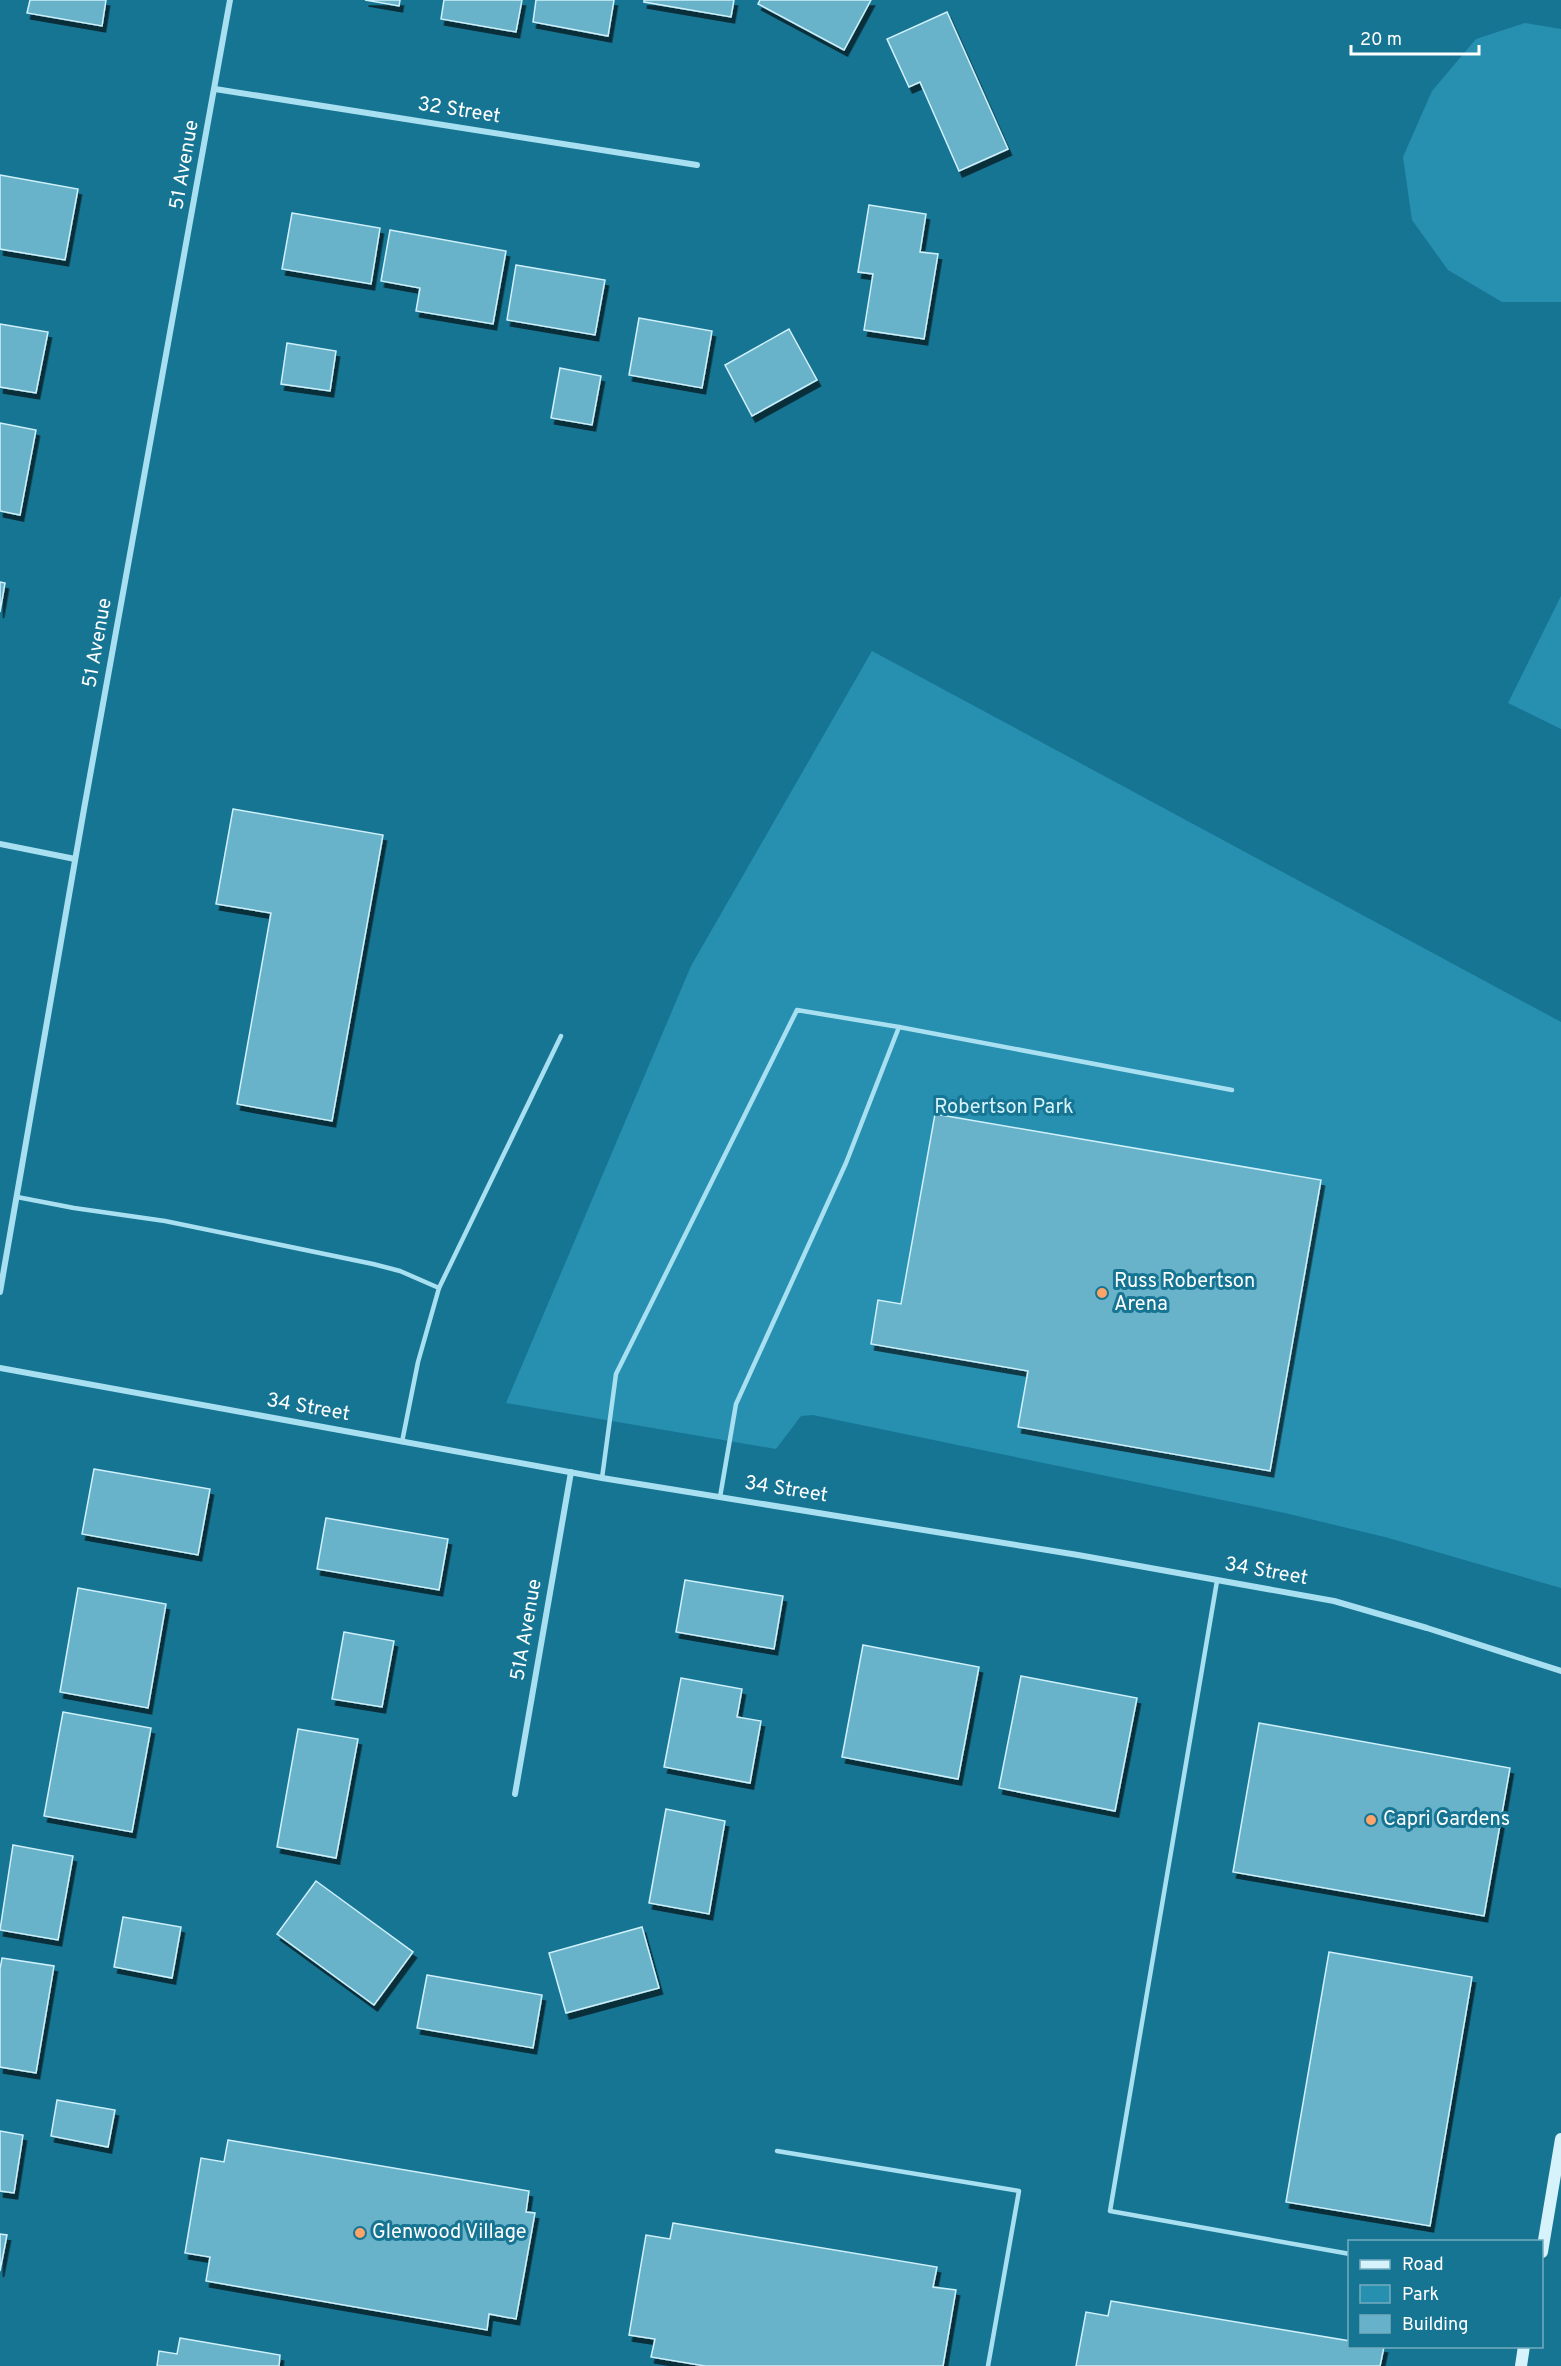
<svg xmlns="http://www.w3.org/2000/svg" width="1561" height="2366" font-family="Overpass,sans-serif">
<defs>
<filter id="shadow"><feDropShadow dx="3.5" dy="6" stdDeviation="0" flood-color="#0009"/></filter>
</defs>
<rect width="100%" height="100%" fill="#177594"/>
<g fill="#2790b1">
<polygon points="1525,23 1561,29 1561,302 1502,302 1448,270 1412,220 1403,157 1432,91 1476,39"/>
<polygon points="1561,596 1561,729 1508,703"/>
<polygon points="872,651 1561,1022 1561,1588 1385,1537 1285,1513 813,1415 801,1416 776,1449 506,1403 691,966"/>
</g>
<g fill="#67b2ca" stroke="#cff1fc" stroke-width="1.5" filter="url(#shadow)">
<polygon points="30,0 106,0 102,26 27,13"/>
<polygon points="365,0 400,0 399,6"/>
<polygon points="444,0 522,0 516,32 441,19"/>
<polygon points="536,0 614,0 608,36 533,22"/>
<polygon points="644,0 734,0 731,17 644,2"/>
<polygon points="760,0 871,0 844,50 758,4"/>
<polygon points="947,12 1008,149 959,171 920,82 909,87 887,39"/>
<polygon points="0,175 78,189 65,260 0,249"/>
<polygon points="869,205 926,214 920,252 938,254 924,339 864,330 873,274 858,272"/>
<polygon points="292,213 380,228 371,284 282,269"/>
<polygon points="390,230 506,251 493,324 416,311 420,288 381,281"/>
<polygon points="516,265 605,280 595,335 507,320"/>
<polygon points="639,318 712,331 702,388 629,375"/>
<polygon points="0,324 48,332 36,393 0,387"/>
<polygon points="789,329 817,380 752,416 725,365"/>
<polygon points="287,343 336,351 330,391 281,384"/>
<polygon points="560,368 601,376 592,425 551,418"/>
<polygon points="0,423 36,430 20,515 0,511"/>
<polygon points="0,582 5,583 0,612"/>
<polygon points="233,809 383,835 332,1121 237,1104 271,913 216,904"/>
<polygon points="935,1114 1321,1180 1270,1471 1018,1427 1028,1371 871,1344 878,1300 901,1304"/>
<polygon points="94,1469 210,1489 198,1555 82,1534"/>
<polygon points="326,1518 448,1539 439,1590 317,1569"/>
<polygon points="685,1580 783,1596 774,1649 676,1632"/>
<polygon points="78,1588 166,1604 148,1708 60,1692"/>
<polygon points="344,1632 394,1641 382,1707 332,1699"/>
<polygon points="863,1645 979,1667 958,1779 842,1757"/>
<polygon points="1021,1676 1137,1698 1115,1811 999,1788"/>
<polygon points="681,1678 742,1689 737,1717 761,1721 750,1783 664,1767"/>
<polygon points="63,1712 151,1728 132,1832 44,1816"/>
<polygon points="1259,1723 1510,1768 1484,1916 1233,1872"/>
<polygon points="298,1729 358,1739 336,1858 277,1847"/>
<polygon points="666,1809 725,1821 709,1914 649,1903"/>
<polygon points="13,1845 73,1856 58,1940 0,1930"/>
<polygon points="316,1881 413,1952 374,2005 277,1934"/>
<polygon points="123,1917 181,1927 172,1978 114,1967"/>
<polygon points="642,1927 659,1988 566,2013 549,1953"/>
<polygon points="1329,1952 1472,1977 1430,2226 1286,2202"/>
<polygon points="2,1958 54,1966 36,2073 0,2067 0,1969"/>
<polygon points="427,1975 542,1995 533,2048 417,2028"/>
<polygon points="57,2100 115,2110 108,2147 51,2136"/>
<polygon points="0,2131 23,2135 14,2193 0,2191"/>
<polygon points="228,2140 529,2191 526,2212 535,2213 516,2319 489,2314 487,2330 206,2281 210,2257 185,2253 201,2158 224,2162"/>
<polygon points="673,2223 937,2267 933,2287 956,2290 943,2366 705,2366 651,2357 655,2339 629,2335 646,2235 670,2239"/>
<polygon points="0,2234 7,2235 0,2271"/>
<polygon points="1111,2301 1350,2341 1350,2346 1384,2347 1380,2366 1076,2366 1086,2312 1108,2316"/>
<polygon points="180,2338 280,2355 279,2366 157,2366 159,2351 177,2354"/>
</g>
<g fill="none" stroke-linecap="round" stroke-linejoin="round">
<g stroke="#a8e0f1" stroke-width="4.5">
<polyline points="899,1027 1232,1090"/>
<polyline points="17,1197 74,1208 165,1221 373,1264 400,1271 439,1288 418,1362 402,1442"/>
<polyline points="439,1288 561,1036"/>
<polyline points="602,1478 616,1374 797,1010 899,1027 846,1163 736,1404 720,1497"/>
<polyline points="1217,1581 1110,2211 1350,2254"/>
<polyline points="777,2151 1019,2191 988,2366"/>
</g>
<g stroke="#a8e0f1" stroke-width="6">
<polyline points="215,89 697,165"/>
<polyline points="0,844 75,859"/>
<polyline points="0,1292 84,809 230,0"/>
<polyline points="0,1368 602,1478 1078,1555 1334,1601 1427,1628 1561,1671"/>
<polyline points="515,1794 571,1472"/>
</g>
<g stroke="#d6f2fb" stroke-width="12">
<polyline points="1542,2252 1561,2139"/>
<polyline points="1521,2366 1524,2346"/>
</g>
</g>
<g fill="#ffa468" stroke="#177594" stroke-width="2">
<circle cx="1102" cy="1293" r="6"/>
<circle cx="1371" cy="1820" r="6"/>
<circle cx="360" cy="2233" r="6"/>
</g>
<g text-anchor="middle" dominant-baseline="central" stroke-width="6" stroke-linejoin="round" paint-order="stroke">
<g font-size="20" fill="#fff" stroke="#177594">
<text transform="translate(459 111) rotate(9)">32 Street</text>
<text transform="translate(185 165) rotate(-80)">51 Avenue</text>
<text transform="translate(98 643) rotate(-80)">51 Avenue</text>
<text transform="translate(308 1408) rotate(10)">34 Street</text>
<text transform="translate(786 1490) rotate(9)">34 Street</text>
<text transform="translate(1266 1572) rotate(10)">34 Street</text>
<text transform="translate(527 1630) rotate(-80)">51A Avenue</text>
</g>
<g font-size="20" fill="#d6f3fc" stroke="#177594">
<text x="1004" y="1108">Robertson Park</text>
</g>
<g font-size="20" fill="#fff" stroke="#177594" text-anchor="start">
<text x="1114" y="1282">Russ Robertson<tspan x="1114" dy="23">Arena</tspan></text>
<text x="1383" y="1820">Capri Gardens</text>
<text x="372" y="2233">Glenwood Village</text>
</g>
</g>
<rect x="1348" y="2240" width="195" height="108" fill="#177594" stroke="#74acbf" stroke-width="1.5"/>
<rect x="1360" y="2260" width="30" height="9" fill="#d6f2fb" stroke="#74acbf" stroke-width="1.5"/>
<text x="1402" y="2270" font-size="18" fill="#ffffff">Road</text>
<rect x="1360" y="2285" width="30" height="18" fill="#2790b1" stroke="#74acbf" stroke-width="1.5"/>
<text x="1402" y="2300" font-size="18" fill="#ffffff">Park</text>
<rect x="1360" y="2315" width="30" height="18" fill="#67b2ca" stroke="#74acbf" stroke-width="1.5"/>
<text x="1402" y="2330" font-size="18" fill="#ffffff">Building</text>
<path d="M1351 45v9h128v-9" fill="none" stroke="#ffffff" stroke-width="3"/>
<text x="1360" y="45" font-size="18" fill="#ffffff" stroke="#177594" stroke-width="4.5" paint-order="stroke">20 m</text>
</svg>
